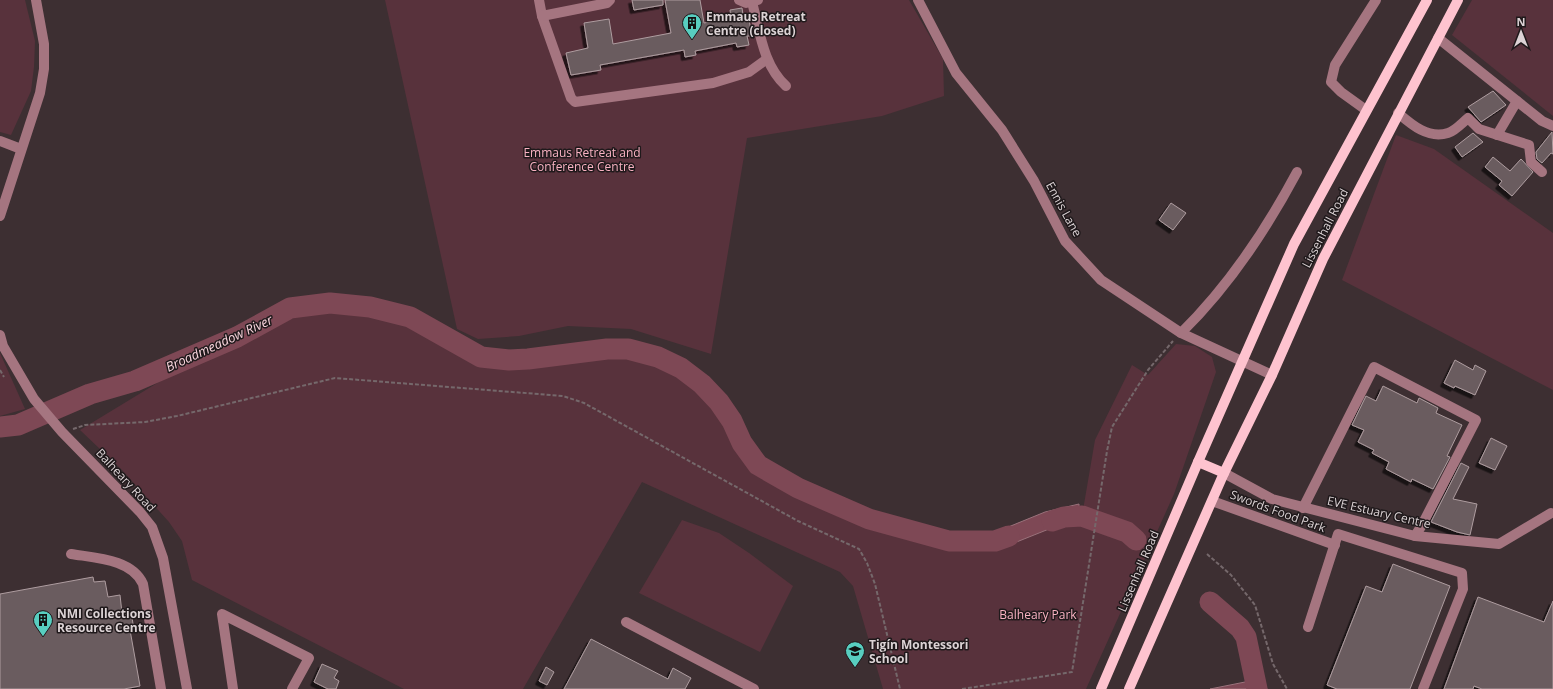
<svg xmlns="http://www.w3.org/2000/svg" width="1553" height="689" font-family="'Open Sans',sans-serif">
<defs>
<filter id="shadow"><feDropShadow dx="-3.5" dy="3.5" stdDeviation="0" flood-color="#0009"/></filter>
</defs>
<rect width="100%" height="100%" fill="#3d2f32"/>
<g fill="#58323c">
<polygon points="0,0 25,0 35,41 34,67 31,91 11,135 0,132"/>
<polygon points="385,0 909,0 943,59 944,96 882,116 747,138 711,354 631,329 568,326 519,336 478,339 457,329"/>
<polygon points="1472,0 1553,0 1553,116 1452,35"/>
<polygon points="1396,135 1434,149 1553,233 1553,390 1342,280"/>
<polygon points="319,310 364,311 390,316 432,333 459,352 480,360 513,365 563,361 619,352 671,370 688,380 721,419 737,448 753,467 788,491 835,512 875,526 937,543 966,548 1009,545 1082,516 1095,440 1132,365 1148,375 1176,344 1195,346 1212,357 1216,372 1174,494 1086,689 883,689 853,586 840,572 642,482 523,689 404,689 192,580 182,541 169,522 122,470 80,430 182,368 282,320 298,313"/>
<polygon points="0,353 25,409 0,416"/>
<polygon points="682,520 719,533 749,553 793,586 760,652 639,593"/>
</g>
<g fill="#7e4855" stroke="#9a727b">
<polygon points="1079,504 1079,517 1009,545 981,547 982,534 996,532 1045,512"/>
<polygon points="1245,682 1266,687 1267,689 1210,689"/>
</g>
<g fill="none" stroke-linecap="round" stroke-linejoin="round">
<g stroke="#7e4855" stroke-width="21">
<polyline points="0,427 18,425 90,394 135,381 237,337 290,308 330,303 370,307 410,317 481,357 509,360 528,359 607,349 628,349 658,357 681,368 702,384 719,402 732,421 742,443 758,465 798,488 869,519 949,541 995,541 1009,536"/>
<polyline points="1052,521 1064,517 1082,516 1127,532 1136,540"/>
<polyline points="1210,602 1240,628 1246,637 1257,689"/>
</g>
</g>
<g fill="#6a5b5e" stroke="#ae9da0" filter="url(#shadow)">
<polygon points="632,0 663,0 663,5 634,10"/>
<polygon points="665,0 700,0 704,23 731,18 730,10 742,8 744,21 749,20 752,36 747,36 749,45 737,47 736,43 695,51 696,55 685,57 684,50 600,65 601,70 571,75 566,53 588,48 584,23 609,19 613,44 671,33"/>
<polygon points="1493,91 1506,105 1481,122 1468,107"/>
<polygon points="1552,132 1553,154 1551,153 1542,163 1537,159 1536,152"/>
<polygon points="1473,133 1483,142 1462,157 1455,147"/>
<polygon points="1493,157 1510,171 1521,159 1533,172 1512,196 1499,185 1502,181 1485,167"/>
<polygon points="1171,203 1186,213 1173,230 1159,220"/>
<polygon points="1455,360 1473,370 1475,365 1486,371 1475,395 1455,386 1454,388 1444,383"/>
<polygon points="1383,386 1417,403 1419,398 1438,408 1436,413 1462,425 1447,456 1450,457 1433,489 1412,479 1411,482 1386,469 1389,462 1372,453 1374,450 1358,442 1364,430 1352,425 1366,396 1376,401"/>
<polygon points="1491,438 1507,446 1495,470 1479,463"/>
<polygon points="1461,463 1469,467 1453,499 1477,504 1470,535 1457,532 1431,522"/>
<polygon points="1393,564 1450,586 1410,689 1337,689 1327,685 1366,586 1382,592"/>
<polygon points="93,577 94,582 105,581 108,597 120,595 122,613 132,617 133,624 130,630 140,686 124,689 0,689 0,594"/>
<polygon points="1478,597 1544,622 1553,601 1553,689 1482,689 1474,686 1473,689 1444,689"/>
<polygon points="591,639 668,679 673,668 691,678 685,689 564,689"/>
<polygon points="322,664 338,671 334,678 339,681 336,689 328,689 314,682"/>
<polygon points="546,667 554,672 547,685 539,681"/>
</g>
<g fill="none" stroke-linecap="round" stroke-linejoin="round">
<g stroke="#75686b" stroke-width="2" stroke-dasharray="4 2" stroke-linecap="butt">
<polyline points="0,370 4,377"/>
<polyline points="73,429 85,425 145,422 177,416 335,378 563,396 584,403 798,521 859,549 867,563 875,584 900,689"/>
<polyline points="1207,554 1231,575 1255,605 1273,664 1287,689"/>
<polyline points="962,689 1072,672 1107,451 1112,427 1148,370 1173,341"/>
</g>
<g stroke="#a57580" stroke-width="10">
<polyline points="539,0 542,16 571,98 575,102 713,83 749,72 767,59"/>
<polyline points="739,0 746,3 758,0"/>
<polyline points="918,0 956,73 1002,130 1034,181 1065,241 1101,280 1181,333 1272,375"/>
<path d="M752,2C760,32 763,65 786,86"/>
<polyline points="542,16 607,3 610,0"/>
<polyline points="1438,38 1542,121 1553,126"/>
<polyline points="1366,110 1341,92 1331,82 1335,65 1376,0"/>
<path d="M1398,113C1412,125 1428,139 1448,133C1455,131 1462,123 1468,118L1479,129L1529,145L1531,162L1542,172"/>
<polyline points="1497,135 1517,101"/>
<polyline points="0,141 21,149"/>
<polyline points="0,216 40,93 44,69 44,44 36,0"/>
<path d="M1181,333C1228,287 1266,230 1297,172"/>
<polyline points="0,335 3,346 34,399 62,432 140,512 152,527 163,558 187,689"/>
<polyline points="1224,473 1272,499 1415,536 1499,544 1551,513"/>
<polyline points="1212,501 1335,545"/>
<polyline points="1303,508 1374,367 1476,420 1422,525 1415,536"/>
<path d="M71,554C95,558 132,559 143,584L161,689"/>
<polyline points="626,622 754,689"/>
<polyline points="1308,627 1338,534 1462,573 1463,589 1423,689"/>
<polyline points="233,689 222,614 309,658 292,689"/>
</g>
<g stroke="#fec3cf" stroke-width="10">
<polyline points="1198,462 1224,473"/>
<polyline points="1101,689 1198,462 1294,244 1427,0"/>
<polyline points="1129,689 1224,473 1272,375 1323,259 1458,0"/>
</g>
</g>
<defs>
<symbol id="building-pin" viewBox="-11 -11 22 30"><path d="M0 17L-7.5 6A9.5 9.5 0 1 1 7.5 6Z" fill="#58cec0" stroke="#1f191b"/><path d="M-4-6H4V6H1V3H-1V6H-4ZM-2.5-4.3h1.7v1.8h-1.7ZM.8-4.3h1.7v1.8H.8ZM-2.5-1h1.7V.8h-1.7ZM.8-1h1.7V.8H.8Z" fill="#111"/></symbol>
<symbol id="school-pin" viewBox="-11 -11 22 30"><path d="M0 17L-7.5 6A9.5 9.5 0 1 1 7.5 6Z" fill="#58cec0" stroke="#1f191b"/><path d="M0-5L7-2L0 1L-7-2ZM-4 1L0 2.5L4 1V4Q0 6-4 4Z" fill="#111"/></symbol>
</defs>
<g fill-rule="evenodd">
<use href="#building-pin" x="681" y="12" width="22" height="30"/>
<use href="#building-pin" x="32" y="609" width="22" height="30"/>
<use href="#school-pin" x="844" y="640" width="22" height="30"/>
</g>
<g text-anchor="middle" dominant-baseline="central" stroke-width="3" stroke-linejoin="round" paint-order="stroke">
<g font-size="12" font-weight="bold" fill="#dcd3d5" stroke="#1f191b" text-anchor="start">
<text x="706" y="16">Emmaus Retreat<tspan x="706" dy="14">Centre (closed)</tspan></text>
<text x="57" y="613">NMI Collections<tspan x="57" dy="14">Resource Centre</tspan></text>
<text x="869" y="644">Tigín Montessori<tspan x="869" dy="14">School</tspan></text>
</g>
<g font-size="12" fill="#f9b2c2" stroke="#1f191b">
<text x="582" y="152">Emmaus Retreat and<tspan x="582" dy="14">Conference Centre</tspan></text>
<text x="1038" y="614">Balheary Park</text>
</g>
<g font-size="12" fill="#dcd3d5" stroke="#1f191b">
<text transform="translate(1064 209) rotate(61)">Ennis Lane</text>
<text transform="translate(1325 228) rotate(-63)">Lissenhall Road</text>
<text transform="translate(126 480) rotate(47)">Balheary Road</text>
<text transform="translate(1278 511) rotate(20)">Swords Food Park</text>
<text transform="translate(1379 512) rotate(13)">EVE Estuary Centre</text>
<text transform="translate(1138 571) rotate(-67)">Lissenhall Road</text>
</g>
<g font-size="13" font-style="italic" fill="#f9d4dc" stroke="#1f191b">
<text transform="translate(219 343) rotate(-25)">Broadmeadow River</text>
</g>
</g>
<g transform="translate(1521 32)" stroke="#1f191b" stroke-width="3" paint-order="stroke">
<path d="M0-3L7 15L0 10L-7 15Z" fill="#dcd3d5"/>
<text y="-6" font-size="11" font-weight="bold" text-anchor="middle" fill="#dcd3d5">N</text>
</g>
</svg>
